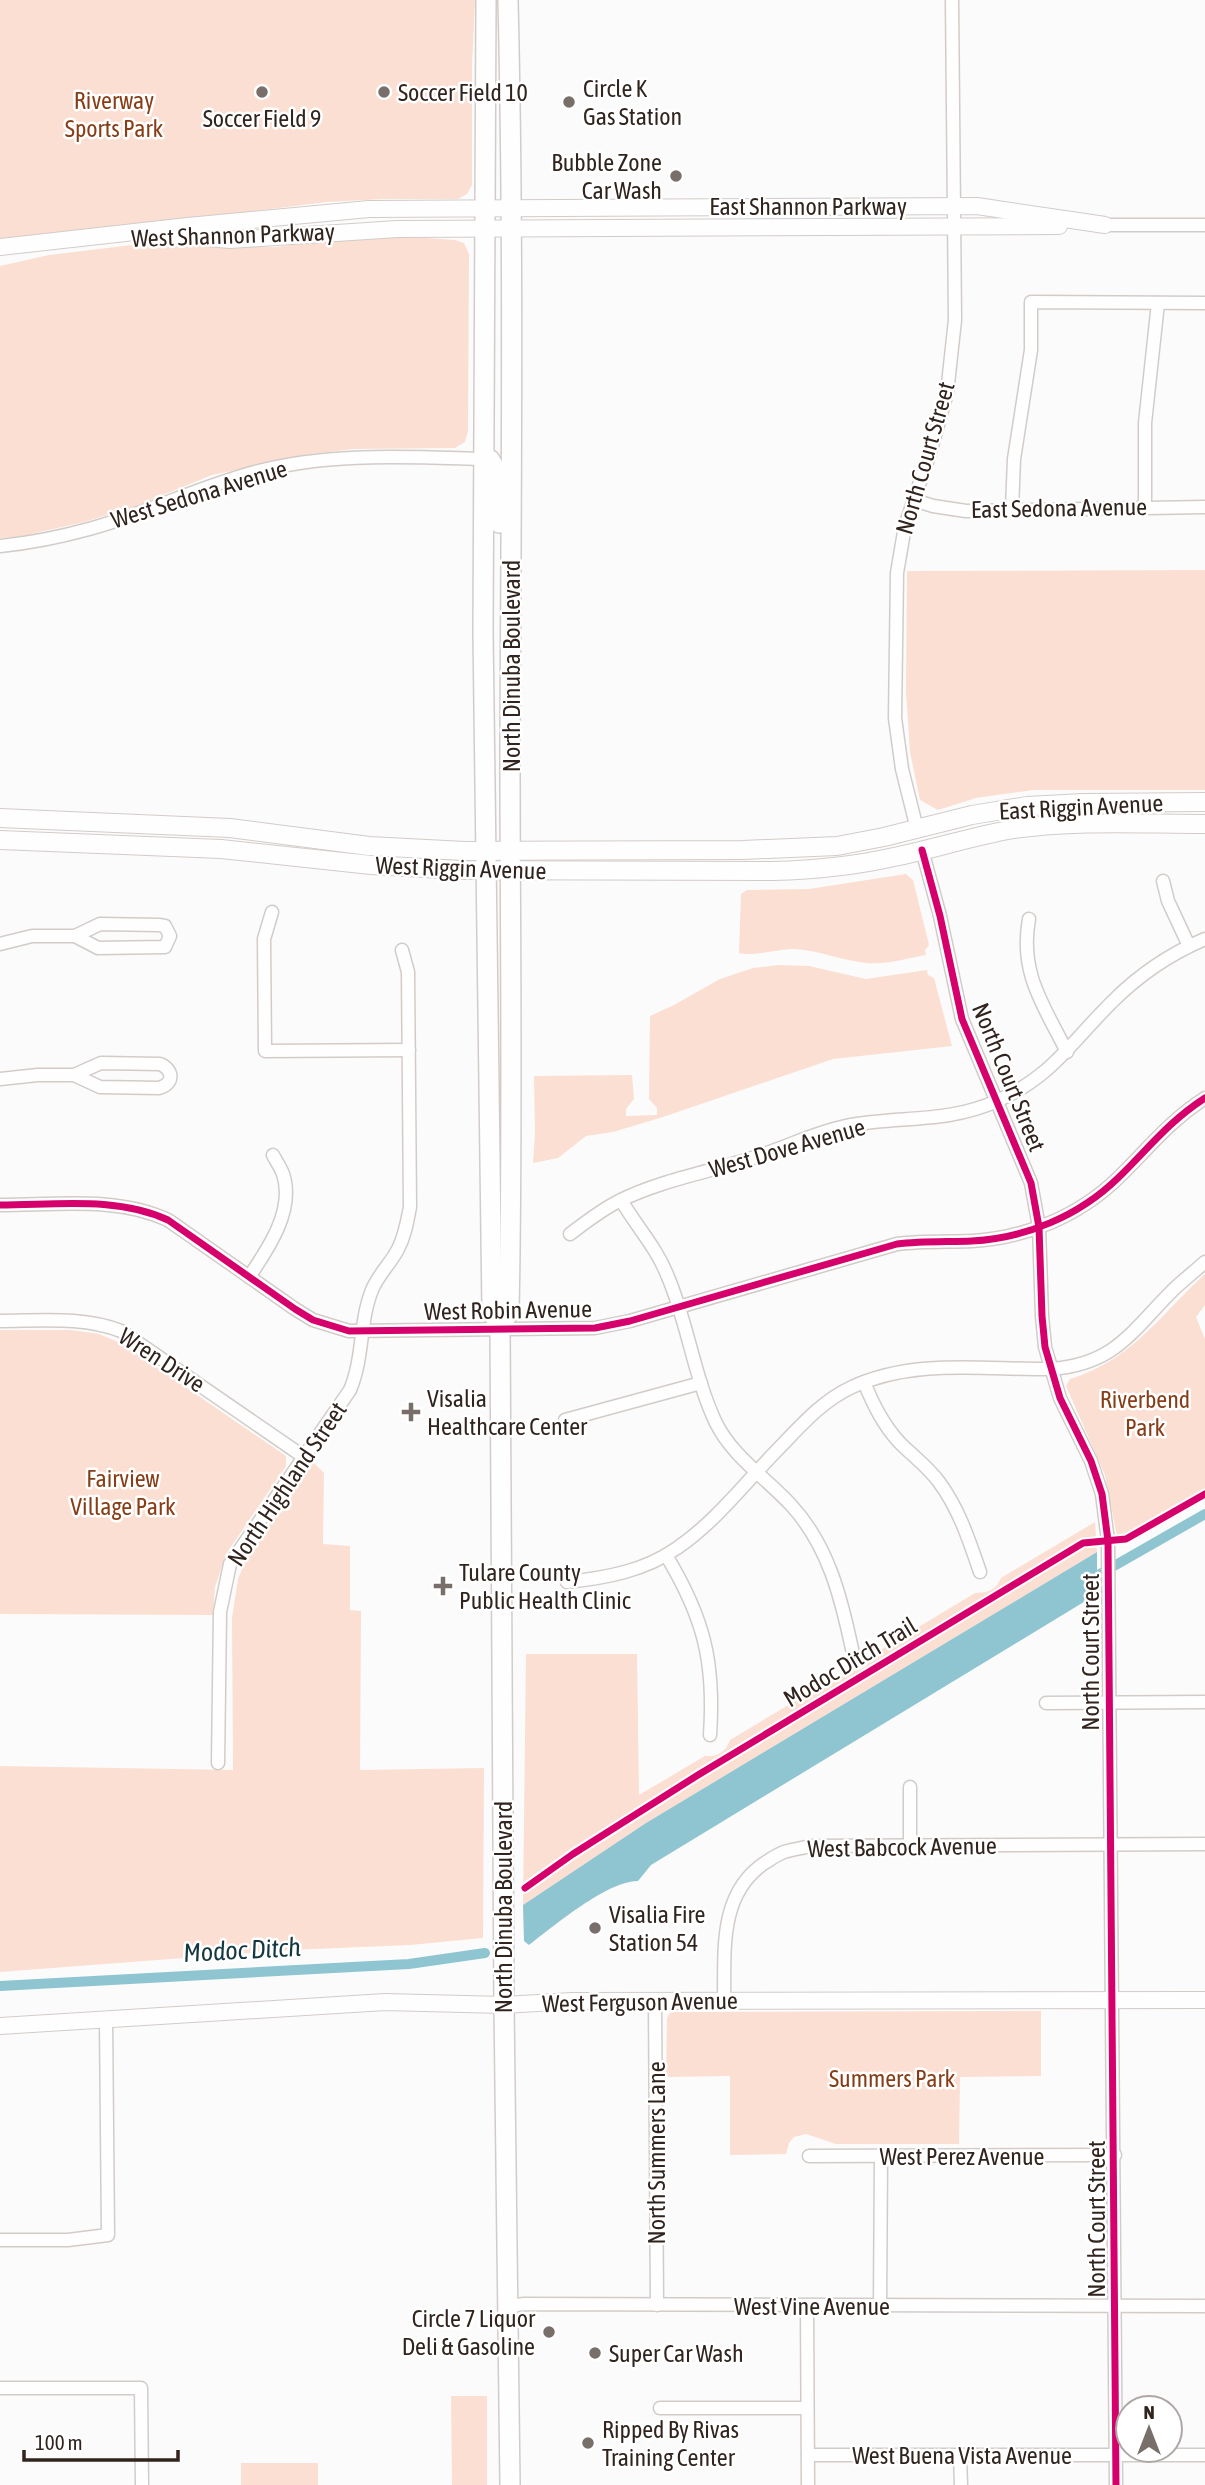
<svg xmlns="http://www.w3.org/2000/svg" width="1205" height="2485" font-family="'Asap Condensed',sans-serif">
<rect width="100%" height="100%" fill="#fbfbfb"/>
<g fill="#fbdfd2">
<polygon points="0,0 475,0 472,65 472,185 467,194 458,199 383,199 327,202 0,242"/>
<polygon points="397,236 455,240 464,243 469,254 468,431 465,442 455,448 354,449 311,454 212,475 131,508 84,522 18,537 0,538 0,266 49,255 174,240 247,247 276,247 331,240"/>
<polygon points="1205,570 1205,790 1033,790 976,798 938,810 920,800 910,752 906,691 907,571"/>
<path d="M906,874L913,880L929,945L925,950L926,955C908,958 886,965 867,963C842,961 819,950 793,949C777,949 752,957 739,953L741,894L747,890L809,889Z"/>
<polygon points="779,965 809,966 866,979 927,970 928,975 934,978 952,1046 833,1059 663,1117 613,1132 586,1136 558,1158 533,1163 535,1133 534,1076 632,1075 634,1099 626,1109 626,1116 657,1115 657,1108 649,1099 650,1016 674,1005 720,979 753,968"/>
<path d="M1205,1274V1305L1196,1317L1205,1339V1489L1134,1531L1117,1536L1105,1475L1066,1386L1070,1379C1132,1360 1159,1316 1205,1274Z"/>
<polygon points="0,1330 71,1330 99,1334 123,1344 286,1456 286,1466 226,1554 215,1587 213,1615 0,1614"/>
<polygon points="313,1462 324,1473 323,1544 350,1546 350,1610 361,1611 360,1770 484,1768 483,1938 410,1945 289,1950 0,1972 0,1766 233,1770 232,1618 238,1579 246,1559"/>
<path d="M1095,1522L1097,1552L646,1823L523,1905L526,1654H637L639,1795L705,1756C717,1757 726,1752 730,1740L847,1670C860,1672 869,1668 872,1655L975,1593C988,1593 996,1590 1001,1578Z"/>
<polygon points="1041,2011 1041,2076 960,2077 959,2144 836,2144 806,2134 794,2137 789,2143 786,2154 730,2155 730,2076 666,2077 667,2018 671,2012"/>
<polygon points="451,2396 487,2396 487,2485 452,2485"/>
<rect x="241" y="2463" width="77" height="22"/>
</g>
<path fill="#8ec5d1" d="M1097,1552V1594L651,1865L638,1881C607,1881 554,1926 529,1945L524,1941L523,1905L646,1823Z"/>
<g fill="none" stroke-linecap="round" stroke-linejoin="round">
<g stroke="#8ec5d1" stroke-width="10">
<polyline points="1086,1582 1205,1514"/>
<polyline points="0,1986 409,1964 485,1953"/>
</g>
<defs>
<g id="minor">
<polyline points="1105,225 1205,225"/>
<polyline points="914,500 933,506 966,511 1205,507"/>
<polyline points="1145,507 1145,423 1158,303"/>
<polyline points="1012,509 1014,459 1031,350 1031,302 1205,303"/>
<path d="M0,546C30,543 60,537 89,529C145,514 198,487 255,472C329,452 408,457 483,459"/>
<polyline points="917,829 902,769 895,718 897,573 905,526 930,453 947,393 955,320 952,0"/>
<polyline points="922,850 940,916 962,1019 1031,1183 1039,1227 1042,1316 1045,1347 1060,1398 1091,1461 1102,1494 1108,1541 1116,2485"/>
<polyline points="1163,881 1168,901 1189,946"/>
<polyline points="272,912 264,939 265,1051 409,1050"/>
<path d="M1029,919C1019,973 1044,1006 1067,1052"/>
<polyline points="0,944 32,936 75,936 100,924 159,925 165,926 170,936 165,947 98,948 75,936"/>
<path d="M0,1079L38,1075H74L101,1063L160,1064C174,1070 174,1084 159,1088L100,1087L74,1075"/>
<path d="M621,1200C636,1226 657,1248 668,1277C688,1324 694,1377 716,1423C733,1457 765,1477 791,1505C828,1545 841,1597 852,1649"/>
<path d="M0,1205C55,1205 117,1196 168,1220L295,1309L313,1320L349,1331L595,1328L630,1321L897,1244C922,1241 947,1242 972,1241C1026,1238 1079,1216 1118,1178C1148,1149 1168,1122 1205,1098"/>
<path d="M570,1234C586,1222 601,1210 619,1201C661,1180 710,1172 755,1157C787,1147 818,1131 851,1125C902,1116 948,1123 997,1101C1053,1076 1072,1041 1113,1001C1139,975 1172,953 1205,939"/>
<path d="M249,1277C268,1249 295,1210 283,1174C281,1168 276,1161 273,1155"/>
<path d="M0,1321C40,1321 83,1316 121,1331L304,1457"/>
<path d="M864,1382C873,1404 883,1425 900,1443C913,1456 928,1467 939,1482C959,1509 969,1540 980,1572"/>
<polyline points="565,1420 701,1383"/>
<path d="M666,1555C704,1618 715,1662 710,1735"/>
<path d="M567,1582C605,1578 645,1571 677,1548C717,1521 749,1478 783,1444C804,1422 824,1400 852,1387C915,1358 984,1370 1051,1369C1115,1364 1131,1332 1172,1291C1182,1281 1194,1272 1205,1262"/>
<polyline points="1046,1703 1205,1702"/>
<path d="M218,1763L220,1612L230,1564L350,1390C364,1357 359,1322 372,1290C378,1275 391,1263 398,1249C405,1236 407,1222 410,1207L408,972L402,950"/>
<polyline points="910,1846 910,1787"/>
<path d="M724,2000C725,1951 718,1893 766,1862C771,1859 778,1854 784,1852C793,1849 802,1848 811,1846L1205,1844"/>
<polyline points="655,2001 657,2305"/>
<polyline points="809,2156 1115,2155"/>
<polyline points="0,2240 68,2240 108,2235 106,2020"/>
<polyline points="509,2306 524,2304 1205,2306"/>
<polyline points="807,2306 808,2485"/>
<polyline points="880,2306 881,2157"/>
<polyline points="0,2388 141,2388 142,2485"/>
<polyline points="660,2408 807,2408"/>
<polyline points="808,2455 1205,2455"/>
<polyline points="960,2456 961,2485"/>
</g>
<g id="tertiary">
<polyline points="176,235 230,240 397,229 1059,226"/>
<polyline points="0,247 188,226 369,209 977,206 1105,225"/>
<polyline points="0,2026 385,2002 504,2005 572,2001 1205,2000"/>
</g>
<g id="secondary">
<polyline points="0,818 230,828 369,846 465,851 743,850 837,846 884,837 972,815 1027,806 1083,803 1205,802"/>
<path d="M0,840L221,849L371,865L461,870L773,871C814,870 854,866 894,857C934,849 973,836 1014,829C1076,820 1142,824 1205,824"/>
</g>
<g id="primary">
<polyline points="486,0 483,633 492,1311 500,1329 504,2005 510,2485"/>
<polyline points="483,459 490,460 497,472 499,523"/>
<path d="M500,1329L509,1311C513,1124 510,938 510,751C511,501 514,250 508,0"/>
</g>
</defs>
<use href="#minor" stroke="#d2ccc9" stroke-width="15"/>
<use href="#tertiary" stroke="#d2ccc9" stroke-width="18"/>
<use href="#secondary" stroke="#d2ccc9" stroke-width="20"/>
<use href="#primary" stroke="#d2ccc9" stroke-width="22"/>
<use href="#minor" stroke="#fefefe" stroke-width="12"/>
<use href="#tertiary" stroke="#fefefe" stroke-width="16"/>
<use href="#secondary" stroke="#fefefe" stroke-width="18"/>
<use href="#primary" stroke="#fefefe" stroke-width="19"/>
<defs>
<g id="cycleway">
<polyline points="922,850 940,916 962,1019 1031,1183 1039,1227 1042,1316 1045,1347 1060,1398 1091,1461 1102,1494 1108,1541 1116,2485"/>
<path d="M0,1205C55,1205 117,1196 168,1220L295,1309L313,1320L349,1331L595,1328L630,1321L897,1244C922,1241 947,1242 972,1241C1026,1238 1079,1216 1118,1178C1148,1149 1168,1122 1205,1098"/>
<polyline points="525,1888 573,1854 698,1775 1083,1543 1126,1539 1205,1494"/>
</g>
</defs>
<use href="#cycleway" stroke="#fff" stroke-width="11"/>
<use href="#cycleway" stroke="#d6006c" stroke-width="7"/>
</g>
<g fill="#786f6b" stroke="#fff" stroke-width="2.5">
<circle cx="262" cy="92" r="7"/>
<circle cx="384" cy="92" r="7"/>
<circle cx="569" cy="102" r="7"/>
<circle cx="676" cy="176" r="7"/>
<path d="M407.5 1401.5h7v7h7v7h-7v7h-7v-7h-7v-7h7z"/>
<path d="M439.5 1575.5h7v7h7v7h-7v7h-7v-7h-7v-7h7z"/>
<circle cx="595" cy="1928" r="7"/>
<circle cx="549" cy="2332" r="7"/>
<circle cx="595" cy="2353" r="7"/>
<circle cx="588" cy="2443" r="7"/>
</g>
<g text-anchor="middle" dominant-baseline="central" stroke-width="5" stroke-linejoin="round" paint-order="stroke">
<g font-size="24" fill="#31241e" stroke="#fff" text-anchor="start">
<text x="583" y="88">Circle K<tspan x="583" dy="28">Gas Station</tspan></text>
<text x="398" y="92">Soccer Field 10</text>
<text x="262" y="118" text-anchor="middle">Soccer Field 9</text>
<text x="662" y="162" text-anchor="end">Bubble Zone<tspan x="662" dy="28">Car Wash</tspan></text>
<text x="427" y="1398">Visalia<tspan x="427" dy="28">Healthcare Center</tspan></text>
<text x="459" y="1572">Tulare County<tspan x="459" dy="28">Public Health Clinic</tspan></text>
<text x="609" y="1914">Visalia Fire<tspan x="609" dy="28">Station 54</tspan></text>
<text x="535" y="2318" text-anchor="end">Circle 7 Liquor<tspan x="535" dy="28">Deli &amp; Gasoline</tspan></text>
<text x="609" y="2353">Super Car Wash</text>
<text x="602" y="2429">Ripped By Rivas<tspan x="602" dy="28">Training Center</tspan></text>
</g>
<g font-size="24" fill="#873e17" stroke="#fff">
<text x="114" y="100">Riverway<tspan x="114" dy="28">Sports Park</tspan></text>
<text x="1145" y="1399">Riverbend<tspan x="1145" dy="28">Park</tspan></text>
<text x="123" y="1478">Fairview<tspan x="123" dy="28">Village Park</tspan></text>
<text x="892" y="2078">Summers Park</text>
</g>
<g font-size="24" fill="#31241e" stroke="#fff">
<text x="808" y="206">East Shannon Parkway</text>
<text transform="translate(233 235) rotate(-2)">West Shannon Parkway</text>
<text transform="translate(925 458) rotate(-74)">North Court Street</text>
<text transform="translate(199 494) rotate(-17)">West Sedona Avenue</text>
<text transform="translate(1059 508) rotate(-1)">East Sedona Avenue</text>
<text transform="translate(511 666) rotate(-90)">North Dinuba Boulevard</text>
<text transform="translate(1081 807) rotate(-3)">East Riggin Avenue</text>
<text transform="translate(461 868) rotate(2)">West Riggin Avenue</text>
<text transform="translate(1009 1077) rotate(68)">North Court Street</text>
<text transform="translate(787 1148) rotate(-16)">West Dove Avenue</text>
<text transform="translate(508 1310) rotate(-1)">West Robin Avenue</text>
<text transform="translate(162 1360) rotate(33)">Wren Drive</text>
<text transform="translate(287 1484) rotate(-56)">North Highland Street</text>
<text transform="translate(1090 1652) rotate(-90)">North Court Street</text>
<text transform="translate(850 1662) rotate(-31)">Modoc Ditch Trail</text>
<text transform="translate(902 1847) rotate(-1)">West Babcock Avenue</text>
<text transform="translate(503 1907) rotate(-90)">North Dinuba Boulevard</text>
<text transform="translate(640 2002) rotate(-1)">West Ferguson Avenue</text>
<text transform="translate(656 2153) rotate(-90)">North Summers Lane</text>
<text x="962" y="2156">West Perez Avenue</text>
<text transform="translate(1096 2219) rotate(-90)">North Court Street</text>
<text x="812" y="2306">West Vine Avenue</text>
<text x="962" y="2455">West Buena Vista Avenue</text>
</g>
<g font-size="26" font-style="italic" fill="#133841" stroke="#fff">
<text transform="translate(242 1950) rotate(-3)">Modoc Ditch</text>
</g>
</g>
<g transform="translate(1149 2429)"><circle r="33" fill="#ffffff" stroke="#ada7a5" stroke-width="2"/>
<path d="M0-5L12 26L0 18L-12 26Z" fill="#786f6b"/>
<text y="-10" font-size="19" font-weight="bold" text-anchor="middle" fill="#31241e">N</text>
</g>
<path d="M24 2450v10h154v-10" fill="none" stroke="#31241e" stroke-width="3.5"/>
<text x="35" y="2450" font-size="21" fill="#31241e" stroke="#ffffff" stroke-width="5" paint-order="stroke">100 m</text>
</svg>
